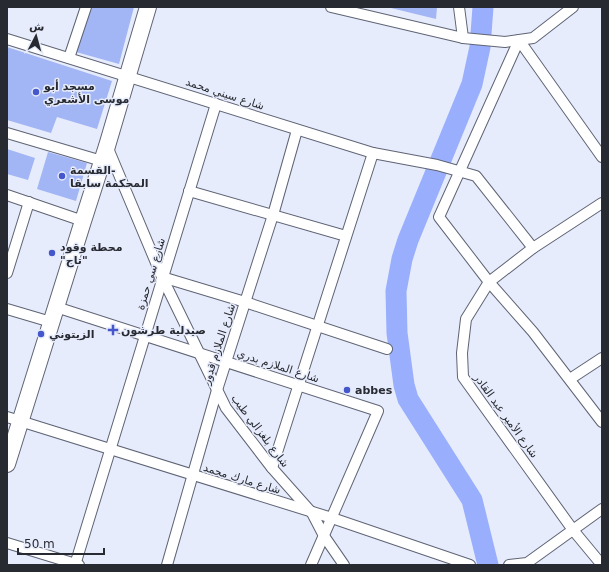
<svg xmlns="http://www.w3.org/2000/svg" width="609" height="572" font-family="'DejaVu Sans',Cairo,sans-serif">
<rect width="100%" height="100%" fill="#e7ecfc"/>
<g fill="none" stroke-linecap="round" stroke-linejoin="round">
<polyline stroke="#99affe" stroke-width="21" points="483,7 480,47 472,84 408,240 402,259 396,291 397,333 404,385 408,399 472,500 488,565"/>
</g>
<g fill="#a2b5f4">
<polygon points="90,7 134,7 119,64 76,52"/>
<polygon points="391,7 437,7 436,19 391,8"/>
<polygon points="7,47 112,81 97,129 57,117 51,133 7,120"/>
<polygon points="7,149 35,158 28,180 7,174"/>
<polygon points="48,152 87,163 76,201 37,189"/>
</g>
<g fill="none" stroke-linecap="round" stroke-linejoin="round">
<defs>
<g id="street">
<polyline points="331,7 463,38 505,42 533,38 573,7"/>
<polyline points="459,7 463,38"/>
<polyline points="7,39 373,153 437,165 476,176 533,248"/>
<polyline points="69,58 86,7"/>
<polyline points="7,133 102,161"/>
<polyline points="107,146 162,277 226,408 272,468 312,513 324,536 344,565"/>
<polyline points="602,157 519,40 439,217 489,282 533,332 602,422"/>
<polyline points="189,191 346,236"/>
<polyline points="7,195 83,221"/>
<polyline points="7,273 29,202"/>
<polyline points="162,277 245,302 387,349"/>
<polyline points="56,307 378,411 311,565"/>
<polyline points="7,309 51,322"/>
<polyline points="570,379 602,358"/>
<polyline points="7,417 332,518 470,565"/>
<polyline points="272,468 373,153"/>
<polyline points="7,543 79,565"/>
<polyline points="75,565 216,104"/>
<polyline points="167,565 217,390 273,215 297,130"/>
<polyline points="509,565 527,563 602,509"/>
<polyline points="602,565 573,530 463,377 462,353 466,319 489,282 533,248 602,203"/>
</g>
<polyline id="primary" points="7,464 83,221 107,146 148,7"/>
</defs>
<use href="#street" stroke="#5f6475" stroke-width="12"/>
<use href="#primary" stroke="#5f6475" stroke-width="18"/>
<use href="#street" stroke="#fff" stroke-width="10"/>
<use href="#primary" stroke="#fff" stroke-width="16"/>
</g>
<g fill="#4457cb" stroke="#e7ecfc" stroke-width="1.5">
<circle cx="36" cy="92" r="4"/>
<circle cx="62" cy="176" r="4"/>
<circle cx="52" cy="253" r="4"/>
<path d="M111 324h4v4h4v4h-4v4h-4v-4h-4v-4h4z"/>
<circle cx="41" cy="334" r="4"/>
<circle cx="347" cy="390" r="4"/>
</g>
<g text-anchor="middle" dominant-baseline="central" stroke-width="3" stroke-linejoin="round" paint-order="stroke">
<g font-size="11" font-weight="bold" fill="#272a31" stroke="#e7ecfc" text-anchor="start">
<text x="44" y="86">مسجد أبو<tspan x="44" dy="13">موسى الأشعري</tspan></text>
<text x="70" y="170">القسمة-<tspan x="70" dy="13">المحكمة سابقا</tspan></text>
<text x="60" y="247">محطة وقود<tspan x="60" dy="13">"تاج"</tspan></text>
<text x="121" y="330">صيدلية طرشون</text>
<text x="49" y="334">الزيتوني</text>
<text x="355" y="390">abbes</text>
</g>
<g font-size="11" fill="#272a31" stroke="#e7ecfc">
<text transform="translate(225 94) rotate(18)">شارع سيني محمد</text>
<text transform="translate(151 274) rotate(-73)">شارع سي حمزة</text>
<text transform="translate(219 344) rotate(-72)">شارع الملازم قدور</text>
<text transform="translate(278 366) rotate(18)">شارع الملازم بدري</text>
<text transform="translate(506 416) rotate(54)">شارع الأمير عبد القادر</text>
<text transform="translate(260 431) rotate(53)">شارع بلغزالي طيب</text>
<text transform="translate(242 479) rotate(17)">شارع مارك محمد</text>
</g>
</g>
<rect width="609" height="572" fill="none" stroke="#272a31" stroke-width="16"/>
<g transform="translate(36 36) rotate(6)" stroke="#e7ecfc" stroke-width="3" paint-order="stroke">
<path d="M0-3L7 15L0 10L-7 15Z" fill="#272a31"/>
<text y="-6" font-size="11" font-weight="bold" text-anchor="middle" fill="#272a31">ش</text>
</g>
<path d="M18 548v6h86v-6" fill="none" stroke="#272a31" stroke-width="2"/>
<text x="24" y="548" font-size="12" fill="#272a31" stroke="#e7ecfc" stroke-width="3" paint-order="stroke">50 m</text>
</svg>
